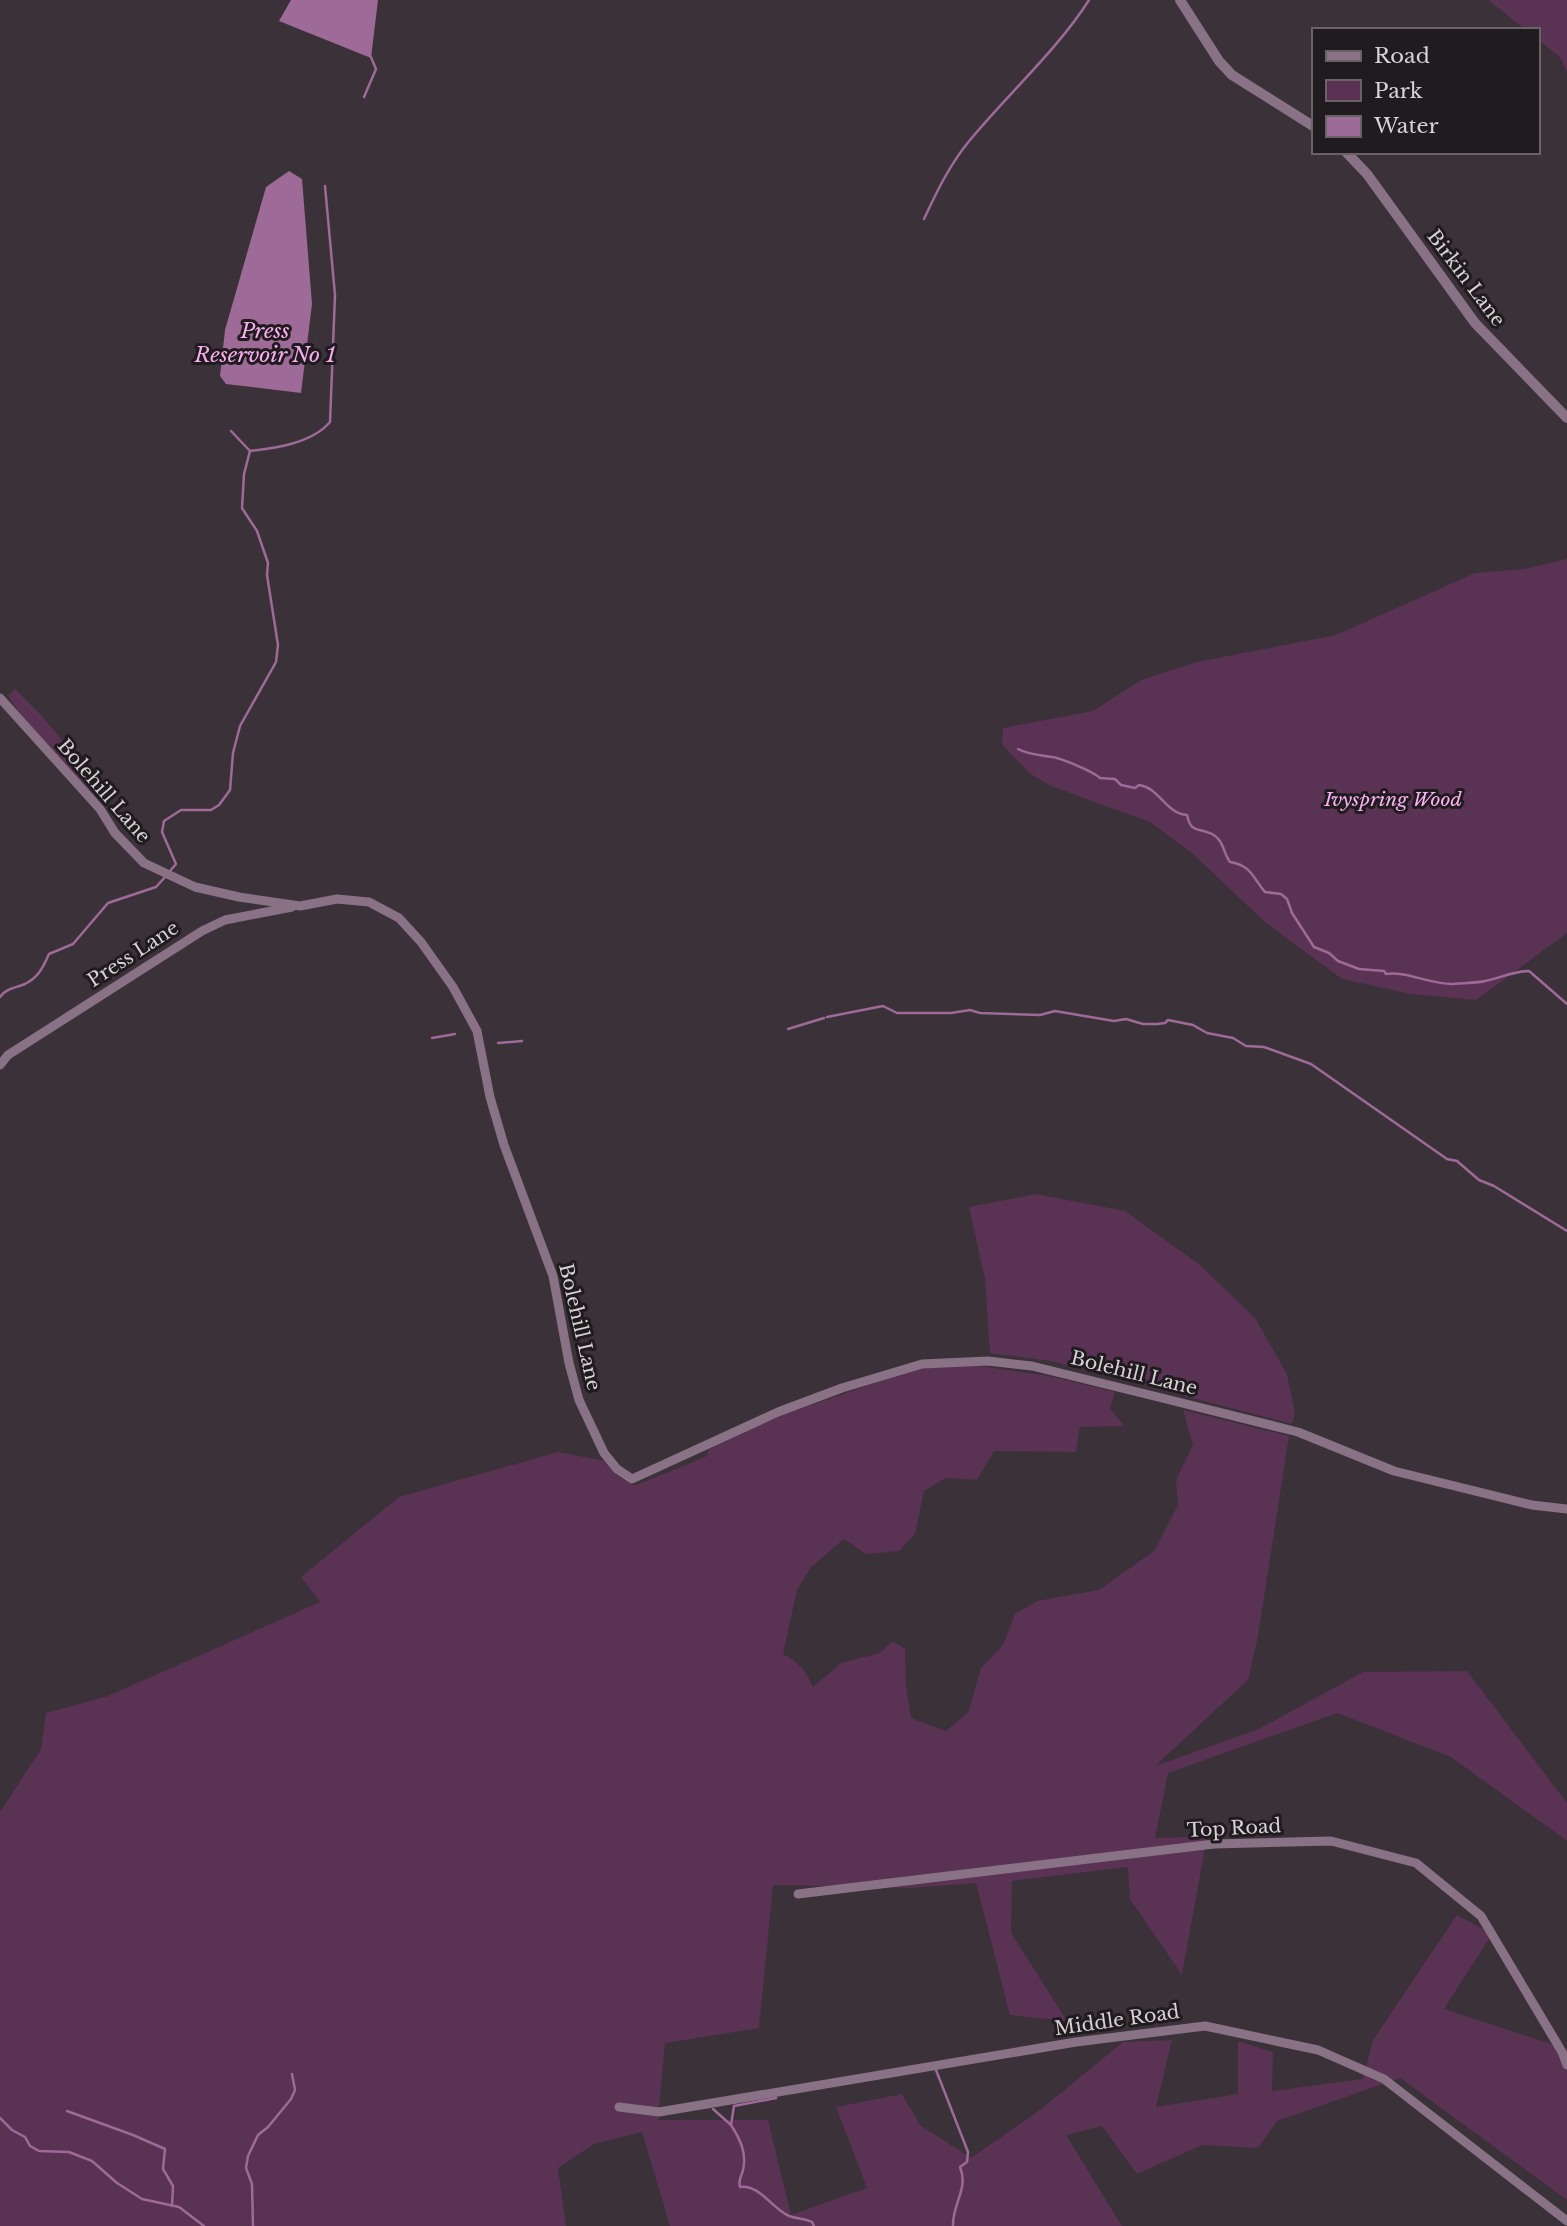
<svg xmlns="http://www.w3.org/2000/svg" width="1567" height="2226" font-family="'Libre Baskerville',serif">
<rect width="100%" height="100%" fill="#3b3139"/>
<g fill="#593254">
<polygon points="1488,0 1567,0 1567,72 1560,57 1537,39 1537,30 1526,30"/>
<polygon points="1567,559 1567,933 1476,1000 1411,994 1342,979 1265,922 1193,854 1150,822 1051,786 1029,773 1002,744 1003,728 1093,711 1141,680 1197,662 1336,635 1475,573 1524,569"/>
<polygon points="15,689 42,716 101,788 95,797 31,729 8,696"/>
<polygon points="1036,1194 1125,1211 1200,1265 1255,1318 1287,1374 1295,1413 1292,1424 1051,1361 990,1353 985,1279 969,1207"/>
<path d="M974,1365L1049,1376L1115,1392L1110,1408L1124,1426L1080,1427L1076,1452L994,1451L977,1480L946,1478L924,1491L915,1534L899,1551L866,1554L844,1539L811,1567L797,1590L783,1654C799,1662 806,1671 813,1687L841,1663L880,1653L893,1641L905,1649L906,1685L911,1718L946,1731L968,1713L981,1668L1003,1645L1015,1614L1037,1601L1099,1590L1154,1551L1178,1505L1176,1480L1193,1445L1183,1410L1289,1436L1258,1636L1248,1680L1155,1766L1259,1729L1363,1672L1467,1671L1567,1803V1841L1451,1757L1337,1713L1168,1773L1155,1838L1207,1837L1182,1975L1130,1899L1128,1867L1012,1881L1011,1933L1067,2021L1010,2015L976,1883L911,1888L773,1885L759,2028L665,2043L658,2120H768L791,2215L867,2188L836,2107L902,2094L920,2125L971,2158L1040,2110L1123,2042L1172,2040L1156,2107L1238,2094V2041L1273,2052L1272,2091L1363,2079L1373,2040L1457,1915L1492,1934L1444,2009L1567,2049V2200L1400,2078L1277,2121L1258,2148L1202,2145L1137,2174L1102,2126L1066,2135L1122,2226H670L642,2132L594,2144L558,2168L566,2226H0V1812L41,1749L46,1713L108,1696L320,1602L301,1577L399,1497L558,1452L606,1461L618,1476L633,1485L639,1484L707,1456L709,1449L780,1416L923,1366Z"/>
</g>
<g fill="#9e6a97">
<polygon points="291,0 378,0 371,58 279,21"/>
<polygon points="289,171 302,179 312,304 301,393 226,384 220,376 225,330 266,187"/>
</g>
<g fill="none" stroke-linecap="round" stroke-linejoin="round">
<g stroke="#9e6a97" stroke-width="2.5">
<polyline points="364,97 376,69 370,55"/>
<path d="M924,219C937,191 950,164 970,140C1007,95 1058,49 1089,0"/>
<polyline points="231,431 250,451"/>
<path d="M250,451C277,448 312,443 330,422L335,295L325,186"/>
<path d="M1018,749C1029,755 1041,755 1052,757C1061,758 1094,772 1100,778L1115,779L1121,785L1135,788L1139,785C1160,788 1165,813 1187,815C1191,834 1198,827 1212,834C1224,840 1223,853 1230,862C1251,865 1253,878 1265,892L1281,894L1287,899L1292,913L1314,947L1329,953L1338,961L1359,969L1384,971L1386,974C1407,971 1429,984 1452,984C1459,983 1480,983 1485,981C1500,978 1514,971 1529,971L1567,1004"/>
<polyline points="170,871 176,864 162,832 164,821 181,810 211,810 219,805 230,790 233,753 240,726 276,662 278,645 267,575 268,563 257,531 242,508 244,474 250,451"/>
<path d="M0,997C6,988 16,988 25,984C39,977 43,967 49,954L73,944L108,903L156,887L166,876"/>
<polyline points="827,1017 883,1006 897,1013 951,1013 970,1010 980,1013 1040,1015 1055,1011 1114,1021 1126,1019 1143,1024 1157,1024 1165,1023 1168,1020 1193,1025 1207,1033 1233,1038 1246,1046 1264,1047 1311,1064 1447,1159 1457,1161 1479,1180 1494,1186 1567,1231"/>
<polyline points="788,1029 824,1018"/>
<polyline points="432,1038 455,1034"/>
<polyline points="498,1043 522,1041"/>
<path d="M936,2070L968,2152L967,2162L960,2167C969,2189 952,2204 953,2226"/>
<path d="M776,2098L734,2106L731,2125C740,2139 747,2153 743,2170C741,2178 738,2180 740,2187C759,2184 773,2209 789,2216C797,2219 805,2218 812,2222L814,2226"/>
<polyline points="713,2109 731,2125"/>
<polyline points="67,2111 133,2135 165,2149 163,2169 173,2186 172,2206"/>
<polyline points="0,2118 12,2130 25,2137 30,2146 39,2151 69,2152 92,2161 117,2183 142,2199 179,2207 204,2226"/>
<polyline points="253,2226 252,2184 246,2168 248,2156 258,2135 268,2127 291,2099 295,2090 292,2074"/>
</g>
<g stroke="#897285" stroke-width="9">
<polyline points="0,698 100,809 115,833 144,863 195,887 239,897 300,906 337,899 369,902 399,918 421,942 453,987 477,1031 490,1097 504,1145 553,1276 569,1363 579,1400 604,1453 617,1469 632,1479 778,1412 842,1388 922,1364 988,1361 1032,1366 1162,1398 1298,1432 1394,1471 1532,1505 1567,1509"/>
<polyline points="0,1065 8,1055 202,931 225,920 292,907"/>
<polyline points="798,1894 1214,1844 1331,1841 1416,1863 1481,1916 1562,2052 1567,2065"/>
<polyline points="619,2107 659,2112 1076,2042 1205,2026 1318,2050 1384,2079 1567,2221"/>
</g>
<g stroke="#897285" stroke-width="10">
<polyline points="1180,0 1219,61 1232,75 1313,126"/>
<polyline points="1346,152 1367,174 1475,323 1567,418"/>
</g>
</g>
<g text-anchor="middle" dominant-baseline="central" stroke-width="6" stroke-linejoin="round" paint-order="stroke">
<g font-size="19" fill="#d7d0d5" stroke="#1f1b1e">
<text transform="translate(1466 278) rotate(53)">Birkin Lane</text>
<text transform="translate(104 791) rotate(49)">Bolehill Lane</text>
<text transform="translate(133 954) rotate(-33)">Press Lane</text>
<text transform="translate(580 1327) rotate(77)">Bolehill Lane</text>
<text transform="translate(1134 1373) rotate(14)">Bolehill Lane</text>
<text transform="translate(1234 1828) rotate(-3)">Top Road</text>
<text transform="translate(1117 2020) rotate(-8)">Middle Road</text>
</g>
<g font-size="19" font-style="italic" fill="#fcb0f1" stroke="#1f1b1e">
<text x="1393" y="799">Ivyspring Wood</text>
</g>
<g font-size="21" font-style="italic" fill="#f9adee" stroke="#1f1b1e">
<text x="265" y="331">Press<tspan x="265" dy="24">Reservoir No 1</tspan></text>
</g>
</g>
<rect x="1312" y="28" width="228" height="126" fill="#1f1b1e" stroke="#696367" stroke-width="2"/>
<rect x="1326" y="51" width="35" height="10" fill="#897285" stroke="#696367" stroke-width="2"/>
<text x="1374" y="63" font-size="21" fill="#d7d0d5">Road</text>
<rect x="1326" y="80" width="35" height="21" fill="#593254" stroke="#696367" stroke-width="2"/>
<text x="1374" y="98" font-size="21" fill="#d7d0d5">Park</text>
<rect x="1326" y="116" width="35" height="21" fill="#9e6a97" stroke="#696367" stroke-width="2"/>
<text x="1374" y="133" font-size="21" fill="#d7d0d5">Water</text>
</svg>
